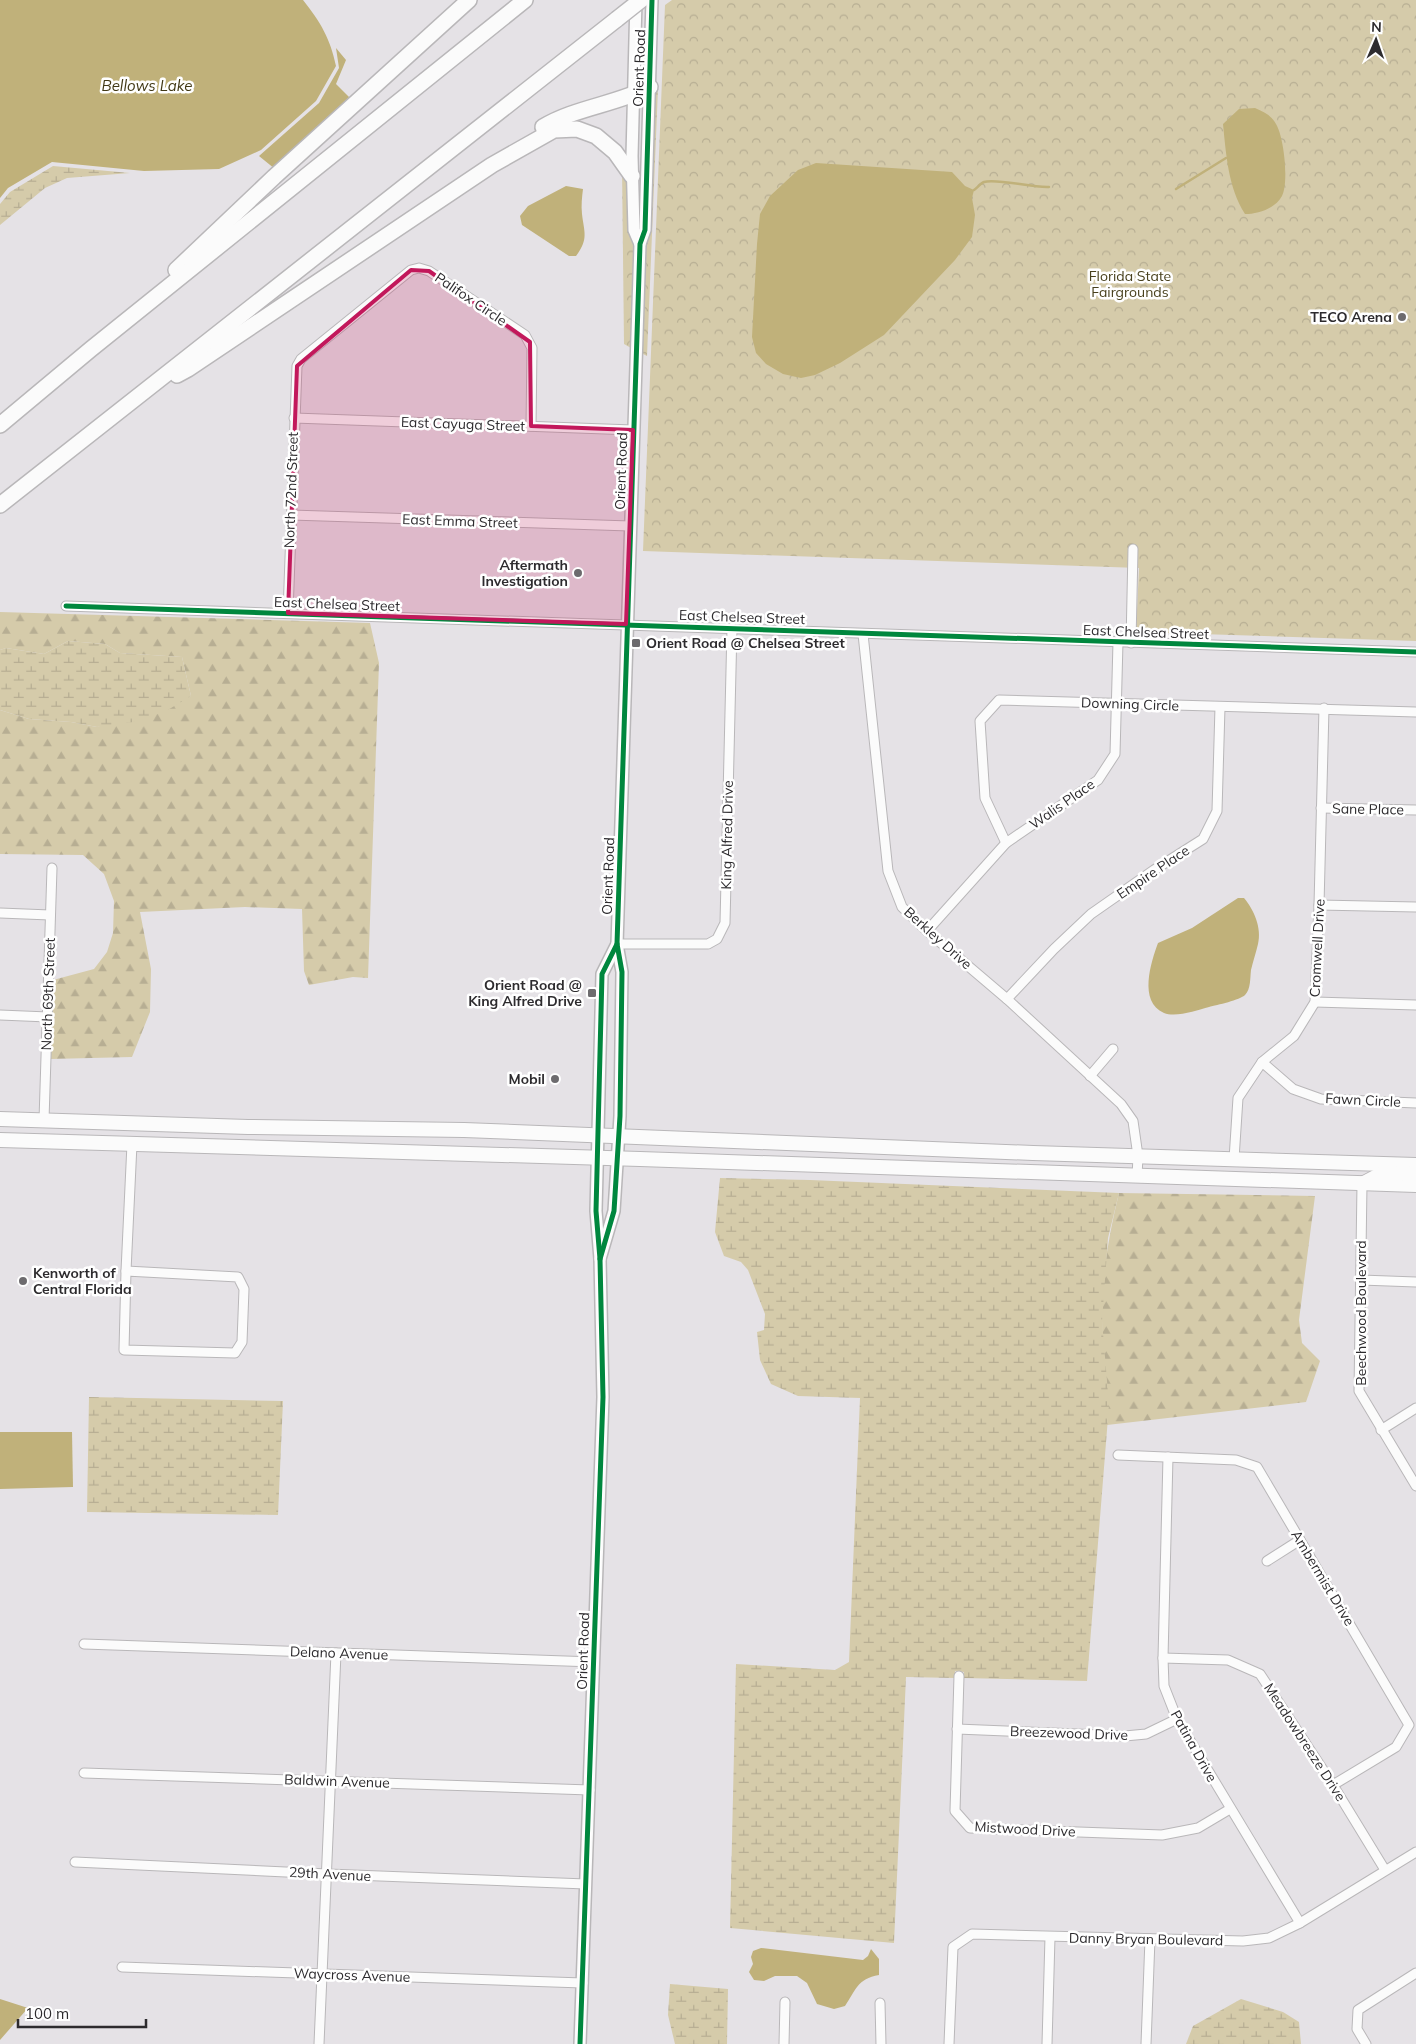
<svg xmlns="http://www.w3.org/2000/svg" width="1416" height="2044" font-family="Mulish,sans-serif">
<defs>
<pattern id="forest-firs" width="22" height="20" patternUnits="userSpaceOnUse" patternTransform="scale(1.25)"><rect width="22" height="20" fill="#d5cbaa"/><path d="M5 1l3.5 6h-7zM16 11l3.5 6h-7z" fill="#b7ae93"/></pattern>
<pattern id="wetland-marsh" width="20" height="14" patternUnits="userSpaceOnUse" patternTransform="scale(1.25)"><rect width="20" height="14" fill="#d5cbaa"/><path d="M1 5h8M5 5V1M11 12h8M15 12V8" fill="none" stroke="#b7ae93"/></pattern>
<pattern id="park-crowns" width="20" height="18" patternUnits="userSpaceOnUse" patternTransform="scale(1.25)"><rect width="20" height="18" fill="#d5cbaa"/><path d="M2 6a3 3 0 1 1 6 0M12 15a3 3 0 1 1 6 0" fill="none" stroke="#b7ae93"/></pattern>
</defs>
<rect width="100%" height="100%" fill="#e5e2e6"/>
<g fill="url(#forest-firs)">
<polygon points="0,612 370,623 379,663 368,978 353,977 309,985 304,971 302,909 245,907 140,912 151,969 150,1012 132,1057 51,1059 53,980 94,969 107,952 113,933 114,901 104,874 83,855 0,854 0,710 29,719 71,722 97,727 191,696 182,657 120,653 105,644 68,641 44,654 6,648 0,650"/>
<path d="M1119,1193L1315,1196L1299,1320L1302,1343L1320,1361L1306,1402L1107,1425C1110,1390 1102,1356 1102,1321C1101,1278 1109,1234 1119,1193Z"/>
</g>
<g fill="url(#wetland-marsh)">
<polygon points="53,166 130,173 67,178 45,188 0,225 0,204 10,192"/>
<polygon points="68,641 105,644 120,653 182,657 191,696 166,711 133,722 97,727 71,722 29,719 0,710 0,650 6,648 44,654"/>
<polygon points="720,1178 810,1180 1119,1193 1108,1238 1102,1321 1109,1405 1087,1681 963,1678 964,1672 955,1671 955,1678 906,1677 894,1943 730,1928 736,1664 835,1670 849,1662 860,1398 798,1396 771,1384 760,1360 757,1332 764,1330 765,1314 748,1270 741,1262 724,1256 715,1232"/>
<polygon points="89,1397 283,1401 278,1515 87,1512"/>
<polygon points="670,1984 728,1989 727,2044 675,2044 668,2015"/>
<polygon points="1241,1999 1283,2012 1299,2022 1301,2044 1186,2044 1193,2026"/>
</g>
<g fill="url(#park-crowns)">
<polygon points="672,0 1416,0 1416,641 1136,632 1139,568 643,551 665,5"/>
<polygon points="657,87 658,88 647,356 639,352 654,90"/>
<polygon points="622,167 628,178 635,247 631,348 624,344"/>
</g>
<g fill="#c0b17a">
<path d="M0,0H303C321,23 330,38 336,66L316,101L261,150L219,169L144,171L52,162L8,188L0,198Z"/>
<polygon points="336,48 346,60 336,84 352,100 275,169 259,156 319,103 339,68"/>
<path d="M1255,108C1264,112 1271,115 1276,124C1284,137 1289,182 1282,196C1275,209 1257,214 1245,214C1228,188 1226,153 1223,124L1239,109Z"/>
<polygon points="816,163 952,172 965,186 974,190 972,198 975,215 972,237 955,260 884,335 840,363 815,375 801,378 783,374 766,364 756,353 752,337 757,244 760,214 770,196 798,170"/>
<path d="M566,186L583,189C582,197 581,205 582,214C584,232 589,239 576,256H569L522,225L520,216L528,206Z"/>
<path d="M1238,898H1244C1254,910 1262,928 1258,944C1256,953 1253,961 1251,970C1250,978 1251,989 1245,995C1240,1000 1217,1005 1209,1007C1197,1010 1176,1018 1164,1013C1138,1002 1151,962 1158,943L1192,928Z"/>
<polygon points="0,1432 72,1432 73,1487 0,1489"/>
<path d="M761,1948L863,1960L868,1956L871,1949L879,1959V1975C857,1979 856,1990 845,2006L834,2009L817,2004L807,1983L797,1976H775L764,1981L754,1980L749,1972L753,1964L751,1957L753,1951Z"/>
<polygon points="0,1999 28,2008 0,2040"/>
</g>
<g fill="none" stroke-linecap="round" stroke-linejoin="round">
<g stroke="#c0b17a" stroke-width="2.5">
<polyline points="1176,189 1226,158"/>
<path d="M974,190C977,188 981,183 984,182C997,178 1032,188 1049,187"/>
</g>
<defs>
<g id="street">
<polyline points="294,418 633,430"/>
<polyline points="291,515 630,526"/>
<polyline points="66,606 1416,652"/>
<polyline points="288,613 297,366 301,359 411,270 419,268 429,271 525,335 532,348 531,426"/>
<polyline points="863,634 888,871 902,907 927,931 1007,999 1121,1104 1133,1121 1138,1156 1137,1177"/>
<polyline points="1131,643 1133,549"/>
<polyline points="1321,808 1416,810"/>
<polyline points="1006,843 985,798 980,721 999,700 1416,712"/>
<polyline points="1319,905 1416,907"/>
<polyline points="0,913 50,915"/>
<polyline points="927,931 1006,843 1098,780 1115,754 1118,642"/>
<polyline points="617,944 708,944 717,939 725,923 732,628"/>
<polyline points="1007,999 1054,949 1091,914 1154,870 1203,839 1217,811 1220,707"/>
<polyline points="1315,1002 1416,1005"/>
<polyline points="0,1015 48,1017"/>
<polyline points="1262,1062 1293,1089 1321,1099 1416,1103"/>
<polyline points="1090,1076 1113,1049"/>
<polyline points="44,1120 52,868"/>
<polyline points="1234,1159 1238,1098 1262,1062 1294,1036 1315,1002 1319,905 1324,708"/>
<polyline points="1362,1184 1359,1391 1416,1486"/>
<polygon points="126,1271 238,1277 244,1289 242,1342 235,1353 124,1350"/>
<polyline points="126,1271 132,1144"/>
<polyline points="1361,1280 1416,1282"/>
<polyline points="1381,1430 1416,1408"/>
<polyline points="1118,1455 1236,1460 1257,1467 1409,1725 1396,1747 1333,1785"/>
<polyline points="1168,1457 1163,1658 1164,1686 1177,1719 1300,1923"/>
<polyline points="1267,1561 1300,1540"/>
<polyline points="84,1644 594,1662"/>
<polyline points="1163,1658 1228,1660 1260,1674 1333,1785 1385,1870"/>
<polyline points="959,1676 955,1811 970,1828 1162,1835 1198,1828 1230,1809"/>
<polyline points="957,1729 1125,1736 1146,1734 1177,1719"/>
<polyline points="84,1773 590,1790"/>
<polyline points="75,1862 328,1874 586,1884"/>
<polyline points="122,1967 583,1983"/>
<polyline points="880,2003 881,2044"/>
<polyline points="319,2044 336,1653"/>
<polyline points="784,2044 785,2002"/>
<polyline points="949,2044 953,1947 972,1934 1243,1941 1269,1938 1300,1923 1416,1852"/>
<polyline points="1047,2044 1050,1937"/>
<polyline points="1146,2044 1150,1939"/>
<polyline points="1366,2044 1357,2029 1358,2010 1416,1973"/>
</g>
<g id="secondary">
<polyline points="636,0 632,156 634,230 640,244"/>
<polyline points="600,1259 614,1211 620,1116 622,972 617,944 640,244 645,230 652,0"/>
<polyline points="580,2044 603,1397 600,1259 596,1211 602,974 617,944"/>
</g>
<g id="primary">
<polyline points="0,1119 248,1127 464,1130 1033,1153 1416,1165"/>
<polyline points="0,1140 640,1159 1416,1185"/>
<polyline points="1364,1183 1383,1173 1416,1174"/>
</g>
<g id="highway">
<path d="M543,127C574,108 617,104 650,87"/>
<polyline points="176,270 274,177 469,0"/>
<polyline points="177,375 188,369 492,165 554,130 577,129 596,136 615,152 632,176"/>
<polyline points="0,425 91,349 525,0"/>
<polyline points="0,505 617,19"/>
</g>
</defs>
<use href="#street" stroke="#b9b7b9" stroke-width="11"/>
<use href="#secondary" stroke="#b9b7b9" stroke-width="14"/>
<use href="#primary" stroke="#b9b7b9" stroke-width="16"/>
<use href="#highway" stroke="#b9b7b9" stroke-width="18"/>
<use href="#street" stroke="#fbfbfb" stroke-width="9"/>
<use href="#secondary" stroke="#fbfbfb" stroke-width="11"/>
<use href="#primary" stroke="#fbfbfb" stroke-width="14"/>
<use href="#highway" stroke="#fbfbfb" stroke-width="15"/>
<defs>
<polyline id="highway-bridge" points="617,19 641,0"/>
</defs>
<use href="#highway-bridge" stroke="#b9b7b9" stroke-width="18" stroke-linecap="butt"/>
<use href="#highway-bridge" stroke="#fbfbfb" stroke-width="15"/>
<defs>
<g id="cycleway">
<polyline points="66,606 1416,652"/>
<polyline points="600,1259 614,1211 620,1116 622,972 617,944 640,244 645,230 652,0"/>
<polyline points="580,2044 603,1397 600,1259 596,1211 602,974 617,944"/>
</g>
</defs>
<use href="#cycleway" stroke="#fff" stroke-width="8"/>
<use href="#cycleway" stroke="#00873e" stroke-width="5"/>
</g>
<path fill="#c2185b" fill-opacity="0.2" stroke="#c2185b" stroke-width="4" stroke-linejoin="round" d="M411,270L429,271L530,342L531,426L633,430L626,624L288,613L297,366Z"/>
<g fill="#6d6b6e" stroke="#fff" stroke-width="2">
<circle cx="1402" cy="317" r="5"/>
<circle cx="578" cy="573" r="5"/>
<rect x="631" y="638" width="10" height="10" rx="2.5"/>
<rect x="587" y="988" width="10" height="10" rx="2.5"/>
<circle cx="555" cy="1079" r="5"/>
<circle cx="23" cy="1281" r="5"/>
</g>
<g text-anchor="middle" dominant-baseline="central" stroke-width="5" stroke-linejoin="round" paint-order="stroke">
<g font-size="14" fill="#2d2b2e" stroke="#fff">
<text transform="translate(639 68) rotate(-88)">Orient Road</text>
<text transform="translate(471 299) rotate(34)">Palifox Circle</text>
<text transform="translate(463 424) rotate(2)">East Cayuga Street</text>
<text transform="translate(621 471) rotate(-88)">Orient Road</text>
<text transform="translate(291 490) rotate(-88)">North 72nd Street</text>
<text transform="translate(460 521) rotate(2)">East Emma Street</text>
<text transform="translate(337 604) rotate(2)">East Chelsea Street</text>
<text transform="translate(742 617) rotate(2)">East Chelsea Street</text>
<text transform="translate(1146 632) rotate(2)">East Chelsea Street</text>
<text transform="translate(1130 704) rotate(2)">Downing Circle</text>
<text transform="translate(1062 804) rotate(-35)">Walis Place</text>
<text transform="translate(1368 809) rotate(1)">Sane Place</text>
<text transform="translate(727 835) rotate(-89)">King Alfred Drive</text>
<text transform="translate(1153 872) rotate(-34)">Empire Place</text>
<text transform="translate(608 876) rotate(-88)">Orient Road</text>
<text transform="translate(938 938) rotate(42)">Berkley Drive</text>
<text transform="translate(1317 948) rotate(-87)">Cromwell Drive</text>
<text transform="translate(48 994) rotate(-88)">North 69th Street</text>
<text transform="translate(1363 1100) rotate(3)">Fawn Circle</text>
<text transform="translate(1361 1313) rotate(-90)">Beechwood Boulevard</text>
<text transform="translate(1323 1578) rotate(59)">Ambermist Drive</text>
<text transform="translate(583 1651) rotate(-88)">Orient Road</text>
<text transform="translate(339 1653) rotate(2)">Delano Avenue</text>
<text transform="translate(1069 1733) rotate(2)">Breezewood Drive</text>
<text transform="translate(1305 1742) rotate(57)">Meadowbreeze Drive</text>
<text transform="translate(1194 1746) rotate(61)">Patina Drive</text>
<text transform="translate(337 1781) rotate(2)">Baldwin Avenue</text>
<text transform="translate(1025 1829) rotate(3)">Mistwood Drive</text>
<text transform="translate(330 1874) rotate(3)">29th Avenue</text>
<text transform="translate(1146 1939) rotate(1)">Danny Bryan Boulevard</text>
<text transform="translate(352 1975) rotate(2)">Waycross Avenue</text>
</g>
<g font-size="14" fill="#48401d" stroke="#fff">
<text x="1130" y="276">Florida State<tspan x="1130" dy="16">Fairgrounds</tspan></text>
</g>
<g font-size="14" font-weight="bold" fill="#2d2b2e" stroke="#fff" text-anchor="end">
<text x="1392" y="317">TECO Arena</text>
<text x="568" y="565">Aftermath<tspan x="568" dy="16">Investigation</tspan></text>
<text x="646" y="643" text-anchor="start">Orient Road @ Chelsea Street</text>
<text x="582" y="985">Orient Road @<tspan x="582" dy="16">King Alfred Drive</tspan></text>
<text x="545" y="1079">Mobil</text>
<text x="33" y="1273" text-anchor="start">Kenworth of<tspan x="33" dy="16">Central Florida</tspan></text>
</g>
<g font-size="15" font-style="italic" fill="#413815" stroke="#fff">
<text x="147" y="85">Bellows Lake</text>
</g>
</g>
<g transform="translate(1376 40) rotate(2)" stroke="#ffffff" stroke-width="4" paint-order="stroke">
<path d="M0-4L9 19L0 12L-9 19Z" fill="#2d2b2e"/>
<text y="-8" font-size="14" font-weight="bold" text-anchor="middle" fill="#2d2b2e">N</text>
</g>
<path d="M18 2019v8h128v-8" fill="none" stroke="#2d2b2e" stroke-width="2.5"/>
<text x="25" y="2019" font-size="15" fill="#2d2b2e" stroke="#ffffff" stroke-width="4" paint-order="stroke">100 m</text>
</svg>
